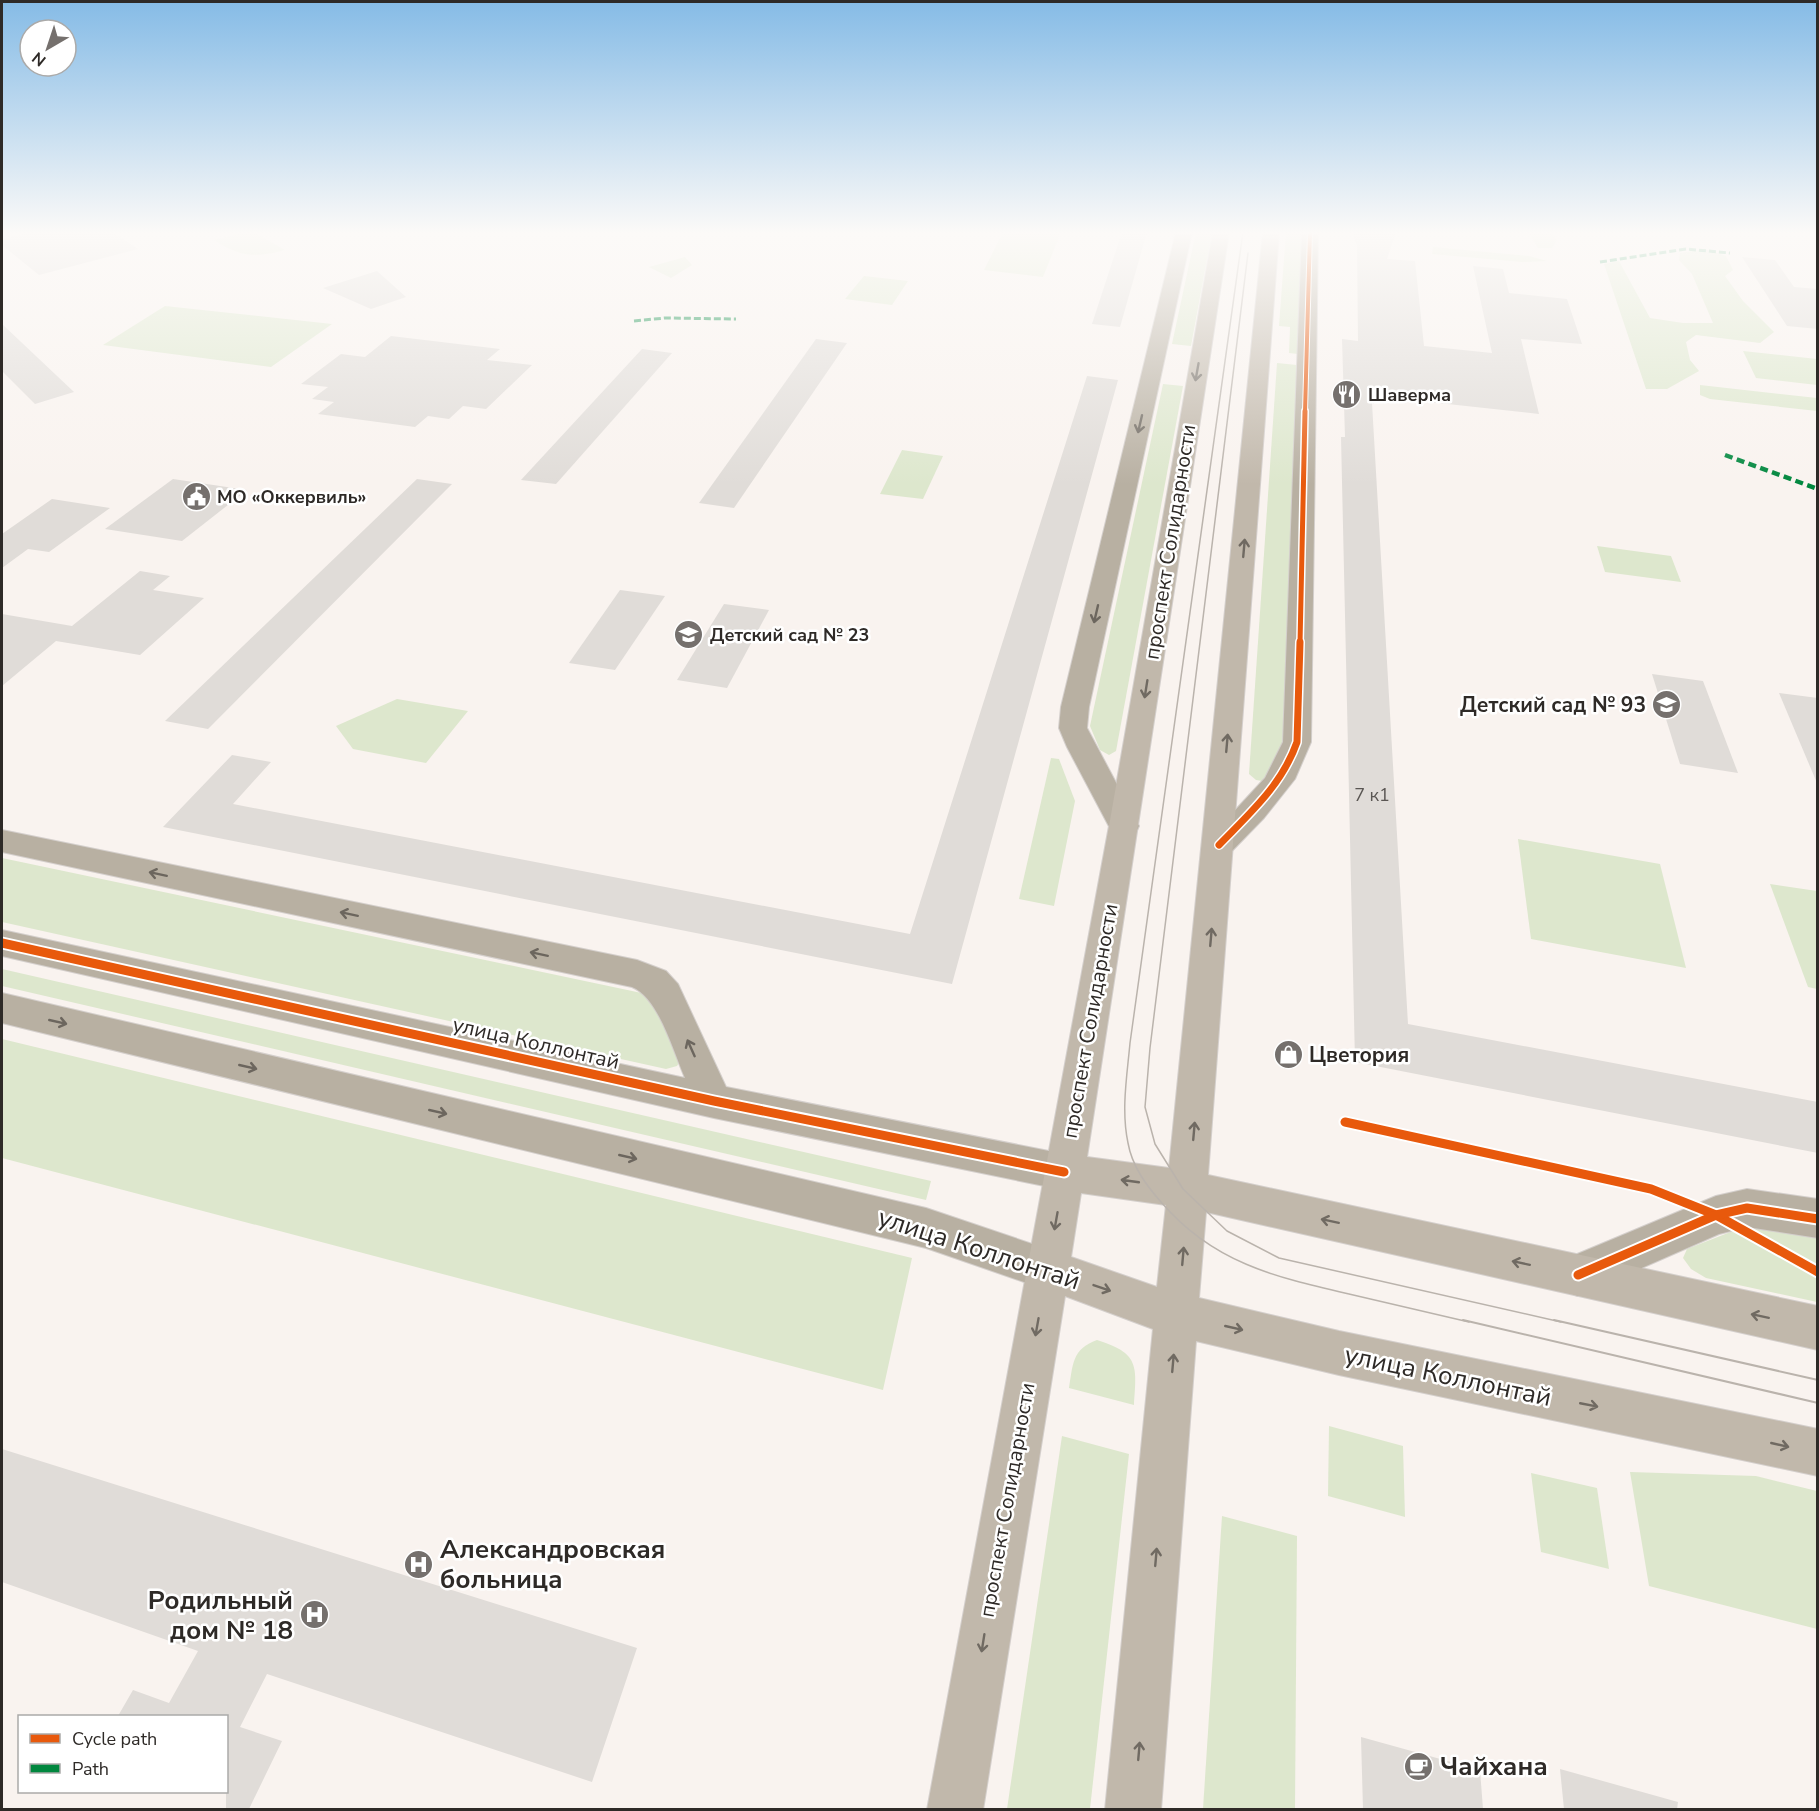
<svg xmlns="http://www.w3.org/2000/svg" width="1819" height="1811" font-family="'Nunito Sans',sans-serif">
<rect width="100%" height="100%" fill="#f9f3ef"/>
<g fill="#dde7cd">
<path d="M246,232H253L285,250C255,258 240,257 214,240Z"/>
<polygon points="1003,232 1061,232 1043,277 984,270"/>
<polygon points="1196,232 1212,232 1191,346 1172,344"/>
<polygon points="1286,232 1303,232 1298,354 1289,353 1290,327 1279,326"/>
<polygon points="1528,232 1552,232 1557,240 1552,248 1538,248"/>
<polygon points="1433,247 1529,256 1547,261 1522,262 1432,254"/>
<polygon points="1705,249 1726,256 1733,270 1725,276 1743,301 1774,332 1760,343 1696,335 1686,342 1690,360 1699,371 1667,389 1646,389 1604,264 1619,261 1650,318 1683,323 1713,323 1692,274 1679,260 1680,253"/>
<polygon points="685,257 692,265 671,278 649,267"/>
<polygon points="864,276 908,281 892,305 845,299"/>
<polygon points="165,306 332,324 271,367 103,345"/>
<polygon points="1743,351 1817,359 1817,385 1756,378"/>
<polygon points="1277,363 1297,365 1284,739 1280,755 1262,781 1256,780 1249,774"/>
<polygon points="1163,384 1183,386 1116,751 1109,755 1100,750 1090,726"/>
<polygon points="1700,385 1817,398 1817,411 1710,399 1700,395"/>
<polygon points="902,450 943,456 923,499 880,494"/>
<polygon points="1597,546 1671,556 1681,582 1605,572"/>
<polygon points="397,699 468,711 426,763 353,749 336,726"/>
<polygon points="1051,758 1059,759 1075,801 1054,906 1019,899"/>
<polygon points="1518,839 1660,864 1686,968 1531,939"/>
<polygon points="2,858 651,995 680,1061 677,1066 666,1069 2,922"/>
<polygon points="1770,884 1817,891 1817,989 1808,987"/>
<polygon points="2,969 931,1181 926,1200 2,986"/>
<polygon points="2,1039 912,1258 883,1390 2,1158"/>
<polygon points="1756,1227 1817,1237 1817,1302 1706,1278 1691,1269 1683,1258 1687,1249 1733,1231"/>
<path d="M1097,1340C1139,1353 1137,1365 1134,1405L1069,1388C1073,1364 1072,1349 1097,1340Z"/>
<polygon points="1329,1426 1403,1446 1405,1517 1328,1496"/>
<polygon points="1062,1436 1129,1454 1090,1809 1007,1809"/>
<polygon points="1630,1472 1756,1476 1817,1491 1817,1629 1649,1586"/>
<polygon points="1531,1473 1597,1488 1609,1569 1541,1552"/>
<polygon points="1222,1516 1297,1536 1295,1809 1203,1809"/>
</g>
<g fill="#e0dcd8">
<polygon points="30,232 113,232 138,249 39,275 2,245 2,239"/>
<polygon points="1122,232 1147,232 1120,327 1092,324"/>
<polygon points="1352,232 1396,232 1387,259 1415,261 1424,346 1492,353 1473,266 1503,269 1509,293 1567,299 1582,344 1521,339 1539,414 1374,396 1374,404 1372,403 1408,1024 1818,1102 1818,1153 1355,1062 1341,437 1345,437 1342,339 1358,341 1357,246"/>
<polygon points="1742,257 1775,260 1794,287 1818,289 1818,329 1787,326"/>
<polygon points="377,271 406,297 371,309 323,288"/>
<polygon points="2,324 74,392 35,404 2,371"/>
<polygon points="391,336 500,349 487,360 532,365 486,409 463,406 449,419 428,416 415,427 318,414 334,402 312,399 328,387 301,384 341,354 365,357"/>
<polygon points="816,339 847,343 734,508 699,503"/>
<polygon points="642,349 672,353 556,484 521,480"/>
<polygon points="1087,376 1118,380 952,984 163,827 232,755 271,762 233,804 910,934"/>
<polygon points="173,479 247,490 182,541 105,529"/>
<polygon points="417,479 452,484 208,729 165,721"/>
<polygon points="52,499 110,508 49,552 28,549 2,568 2,534"/>
<polygon points="140,571 170,576 153,590 204,598 140,655 56,641 2,686 2,614 72,626"/>
<polygon points="620,590 665,596 615,670 569,663"/>
<polygon points="724,604 769,610 727,688 677,680"/>
<polygon points="1652,674 1703,681 1738,773 1680,764"/>
<polygon points="1779,693 1818,698 1818,783 1817,783"/>
<polygon points="2,1449 637,1648 592,1782 267,1674 240,1727 282,1741 249,1809 226,1809 226,1716 118,1716 133,1690 169,1703 198,1651 2,1582"/>
<polygon points="1361,1737 1480,1770 1483,1809 1363,1809"/>
<polygon points="1560,1769 1678,1802 1677,1809 1564,1809"/>
</g>
<g fill="none" stroke-linecap="round" stroke-linejoin="round">
<defs>
<g id="street">
<polygon points="1176,232 1192,232 1089,707 1087,728 1139,826 1135,834 1124,837 1113,834 1067,747 1059,728 1061,707"/>
<polygon points="1302,232 1318,232 1311,742 1295,779 1264,818 1230,853 1219,856 1208,853 1203,845 1265,778 1283,742"/>
<path d="M2,830L637,960L666,971L678,984L726,1087L1064,1154L1078,1159L1084,1172L1078,1185L1064,1190L714,1118L2,956V930L685,1078C673,1051 659,998 632,987L2,852Z"/>
<polygon points="2,993 926,1208 1062,1254 1068,1269 1062,1284 1047,1290 926,1248 2,1023"/>
<polygon points="1747,1189 1818,1199 1818,1238 1747,1227 1719,1234 1578,1296 1563,1290 1557,1275 1563,1260 1716,1196"/>
</g>
<path id="secondary" d="M1213,232H1229L1087,1157L1169,1168L1263,232H1279L1208,1175L1818,1306V1350L1206,1212L1199,1298L1339,1331L1818,1429V1476L1339,1375L1196,1341L1161,1810H1105L1153,1329L1065,1296L983,1810H927L1109,826ZM1081,1193L1166,1205L1157,1287L1071,1257Z"/>
</defs>
<use href="#street" stroke="#d4cfcc" stroke-width="2"/>
<use href="#secondary" stroke="#d4cfcc" stroke-width="2"/>
<use href="#street" fill="#b8b0a2" fill-rule="evenodd"/>
<use href="#secondary" fill="#c1b8ab" fill-rule="evenodd"/>
<g stroke="#bab3ac" stroke-width="1.5">
<path d="M1243,232L1130,1043C1127,1076 1121,1110 1128,1143C1132,1166 1146,1185 1161,1202C1213,1263 1275,1277 1349,1294C1389,1303 1429,1313 1469,1322"/>
<polyline points="1248,253 1150,1048 1145,1107 1155,1144 1183,1189 1227,1231 1279,1258 1561,1322"/>
</g>
<g stroke="#bab3ac" stroke-width="2">
<polyline points="1463,1320 1818,1403"/>
<polyline points="1554,1320 1818,1380"/>
</g>
<g stroke="#00873e" stroke-width="3" stroke-dasharray="7 3" stroke-linecap="butt">
<polyline points="1600,262 1686,249 1730,253"/>
<polyline points="634,321 665,318 736,319"/>
</g>
<polyline stroke="#00873e" stroke-width="4.5" stroke-dasharray="8 4.5" stroke-linecap="butt" points="1725,455 1818,489"/>
<defs>
<polyline id="cycleway-far3" points="1305,412 1310,232"/>
<polyline id="cycleway-far2" points="1300,644 1305,411"/>
<path id="cycleway-far1" d="M1219,845C1250,813 1282,785 1297,742L1300,642"/>
<g id="cycleway">
<polyline points="2,943 714,1101 1064,1172"/>
<polyline points="1345,1122 1651,1189 1716,1215 1818,1272"/>
<polyline points="1578,1275 1716,1215 1747,1208 1818,1219"/>
</g>
</defs>
<use href="#cycleway-far3" stroke="#fff" stroke-width="6"/>
<use href="#cycleway-far2" stroke="#fff" stroke-width="8"/>
<use href="#cycleway-far1" stroke="#fff" stroke-width="10"/>
<use href="#cycleway" stroke="#fff" stroke-width="13"/>
<use href="#cycleway-far3" stroke="#e8590c" stroke-width="4"/>
<use href="#cycleway-far2" stroke="#e8590c" stroke-width="5"/>
<use href="#cycleway-far1" stroke="#e8590c" stroke-width="7"/>
<use href="#cycleway" stroke="#e8590c" stroke-width="9"/>
</g>
<defs><path id="oneway-shaft" d="M-6 0H5M1.5-3L5.5 0L1.5 3" fill="none" stroke-width="1.6" stroke-linecap="round" stroke-linejoin="round" transform="scale(1.5)"/></defs>
<g stroke="#706a62">
<use href="#oneway-shaft" transform="translate(1197 372) rotate(100)"/>
<use href="#oneway-shaft" transform="translate(1244 548) rotate(-85)"/>
<use href="#oneway-shaft" transform="translate(1146 689) rotate(99)"/>
<use href="#oneway-shaft" transform="translate(1227 743) rotate(-85)"/>
<use href="#oneway-shaft" transform="translate(1211 937) rotate(-85)"/>
<use href="#oneway-shaft" transform="translate(1194 1131) rotate(-85)"/>
<use href="#oneway-shaft" transform="translate(1130 1181) rotate(-172)"/>
<use href="#oneway-shaft" transform="translate(1056 1221) rotate(100)"/>
<use href="#oneway-shaft" transform="translate(1330 1221) rotate(-168)"/>
<use href="#oneway-shaft" transform="translate(1183 1256) rotate(-85)"/>
<use href="#oneway-shaft" transform="translate(1521 1263) rotate(-168)"/>
<use href="#oneway-shaft" transform="translate(1102 1288) rotate(19)"/>
<use href="#oneway-shaft" transform="translate(1760 1316) rotate(-168)"/>
<use href="#oneway-shaft" transform="translate(1037 1327) rotate(100)"/>
<use href="#oneway-shaft" transform="translate(1234 1328) rotate(13)"/>
<use href="#oneway-shaft" transform="translate(1173 1363) rotate(-85)"/>
<use href="#oneway-shaft" transform="translate(1589 1405) rotate(11)"/>
<use href="#oneway-shaft" transform="translate(1780 1445) rotate(13)"/>
<use href="#oneway-shaft" transform="translate(1156 1557) rotate(-85)"/>
<use href="#oneway-shaft" transform="translate(983 1643) rotate(99)"/>
<use href="#oneway-shaft" transform="translate(1139 1751) rotate(-85)"/>
</g>
<g stroke="#6c665e">
<use href="#oneway-shaft" transform="translate(1140 424) rotate(103)"/>
<use href="#oneway-shaft" transform="translate(1096 614) rotate(103)"/>
<use href="#oneway-shaft" transform="translate(158 874) rotate(-168)"/>
<use href="#oneway-shaft" transform="translate(349 914) rotate(-168)"/>
<use href="#oneway-shaft" transform="translate(539 954) rotate(-168)"/>
<use href="#oneway-shaft" transform="translate(58 1022) rotate(13)"/>
<use href="#oneway-shaft" transform="translate(691 1048) rotate(-114)"/>
<use href="#oneway-shaft" transform="translate(248 1067) rotate(13)"/>
<use href="#oneway-shaft" transform="translate(438 1112) rotate(13)"/>
<use href="#oneway-shaft" transform="translate(628 1157) rotate(13)"/>
</g>
<linearGradient id="sky" x2="0" y2="1"><stop stop-color="#85bbe6"/><stop offset="0.48" stop-color="#fcfaf8"/><stop offset="1" stop-color="#fcfaf8" stop-opacity="0"/></linearGradient>
<rect width="1819" height="485" fill="url(#sky)"/>
<defs>
<symbol id="restaurant-disc" viewBox="-11 -11 22 22"><circle r="9.5" fill="#75706d" stroke="#fff"/><path d="M-5-6h1v4h1v-4h1v4h1v-4h1v5L-1.5 .5V6h-2V.5L-5-1ZM5-6V6H3V1.5H1.5Q1.5-4 5-6Z" fill="#fff"/></symbol>
<symbol id="civic-disc" viewBox="-11 -11 22 22"><circle r="9.5" fill="#75706d" stroke="#fff"/><path d="M-.6-6.5H3V-4.5H.6V-3L4-1V1h2V6H-6V1h2V-1L-.6-3ZM-1.2 2.5V6h2.4V2.5Z" fill="#fff"/></symbol>
<symbol id="school-disc" viewBox="-11 -11 22 22"><circle r="9.5" fill="#75706d" stroke="#fff"/><path d="M0-5L7-2L0 1L-7-2ZM-4 1L0 2.5L4 1V4Q0 6-4 4Z" fill="#fff"/></symbol>
<symbol id="shop-disc" viewBox="-11 -11 22 22"><circle r="9.5" fill="#75706d" stroke="#fff"/><path d="M-5-2.5h2.3a2.7 3.5 0 0 1 5.4 0H5L5.5 6h-11ZM-1.5-2.5h3a1.5 2.3 0 0 0-3 0Z" fill="#fff"/></symbol>
<symbol id="hospital-disc" viewBox="-11 -11 22 22"><circle r="9.5" fill="#75706d" stroke="#fff"/><path d="M-5-5h3v3.5h4V-5h3V5h-3V1.5h-4V5h-3Z" fill="#fff"/></symbol>
<symbol id="cafe-disc" viewBox="-11 -11 22 22"><circle r="9.5" fill="#75706d" stroke="#fff"/><path d="M-5.5-4.5H6V0H3Q3 3.5 0 3.5H-2.5Q-5.5 3.5-5.5 0ZM3-3.2v2h1.7v-2ZM-6 4.5H4V6H-6Z" fill="#fff"/></symbol>
</defs>
<g fill-rule="evenodd">
<use href="#restaurant-disc" x="1330" y="378" width="33" height="33"/>
<use href="#civic-disc" x="180" y="480" width="33" height="33"/>
<use href="#school-disc" x="672" y="618" width="33" height="33"/>
<use href="#school-disc" x="1650" y="688" width="33" height="33"/>
<use href="#shop-disc" x="1272" y="1038" width="33" height="33"/>
<use href="#hospital-disc" x="402" y="1548" width="33" height="33"/>
<use href="#hospital-disc" x="298" y="1598" width="33" height="33"/>
<use href="#cafe-disc" x="1402" y="1750" width="33" height="33"/>
</g>
<g text-anchor="middle" dominant-baseline="central" stroke-width="5" stroke-linejoin="round" paint-order="stroke">
<g font-size="18" font-weight="bold" fill="#2e2a27" stroke="#fff" text-anchor="start">
<text x="1368" y="395">Шаверма</text>
<text x="217" y="497">МО «Оккервиль»</text>
<text x="710" y="635">Детский сад № 23</text>
</g>
<g font-size="18" fill="#5a5653">
<text x="1372" y="795">7 к1</text>
</g>
<g font-size="21" fill="#2e2a27" stroke="#fff">
<text transform="translate(1170 542) rotate(-81)">проспект Солидарности</text>
<text transform="translate(1090 1021) rotate(-80)">проспект Солидарности</text>
<text transform="translate(536 1043) rotate(13)">улица Коллонтай</text>
<text transform="translate(1007 1500) rotate(-80)">проспект Солидарности</text>
</g>
<g font-size="21" font-weight="bold" fill="#2e2a27" stroke="#fff" text-anchor="end">
<text x="1646" y="705">Детский сад № 93</text>
<text x="1309" y="1055" text-anchor="start">Цветория</text>
</g>
<g font-size="26" fill="#2e2a27" stroke="#fff">
<text transform="translate(979 1249) rotate(18)">улица Коллонтай</text>
<text transform="translate(1448 1376) rotate(12)">улица Коллонтай</text>
</g>
<g font-size="26" font-weight="bold" fill="#2e2a27" stroke="#fff" text-anchor="start">
<text x="440" y="1549">Александровская<tspan x="440" dy="30">больница</tspan></text>
<text x="293" y="1600" text-anchor="end">Родильный<tspan x="293" dy="30">дом № 18</tspan></text>
<text x="1440" y="1766">Чайхана</text>
</g>
</g>
<rect width="1819" height="1811" fill="none" stroke="#2e2a27" stroke-width="6"/>
<rect x="18" y="1715" width="210" height="78" fill="#ffffff" stroke="#abaaa9" stroke-width="1.5"/>
<rect x="30" y="1734" width="30" height="9" fill="#e8590c" stroke="#abaaa9" stroke-width="1.5"/>
<text x="72" y="1745" font-size="18" fill="#2e2a27">Cycle path</text>
<rect x="30" y="1764" width="30" height="9" fill="#00873e" stroke="#abaaa9" stroke-width="1.5"/>
<text x="72" y="1775" font-size="18" fill="#2e2a27">Path</text>
<g transform="translate(48 48) rotate(219)"><circle r="28" fill="#ffffff" stroke="#abaaa9" stroke-width="1.5"/>
<path d="M0-4.5L10 22L0 15L-10 22Z" fill="#75706d"/>
<text y="-9" font-size="16" font-weight="bold" text-anchor="middle" fill="#2e2a27">N</text>
</g>
</svg>
